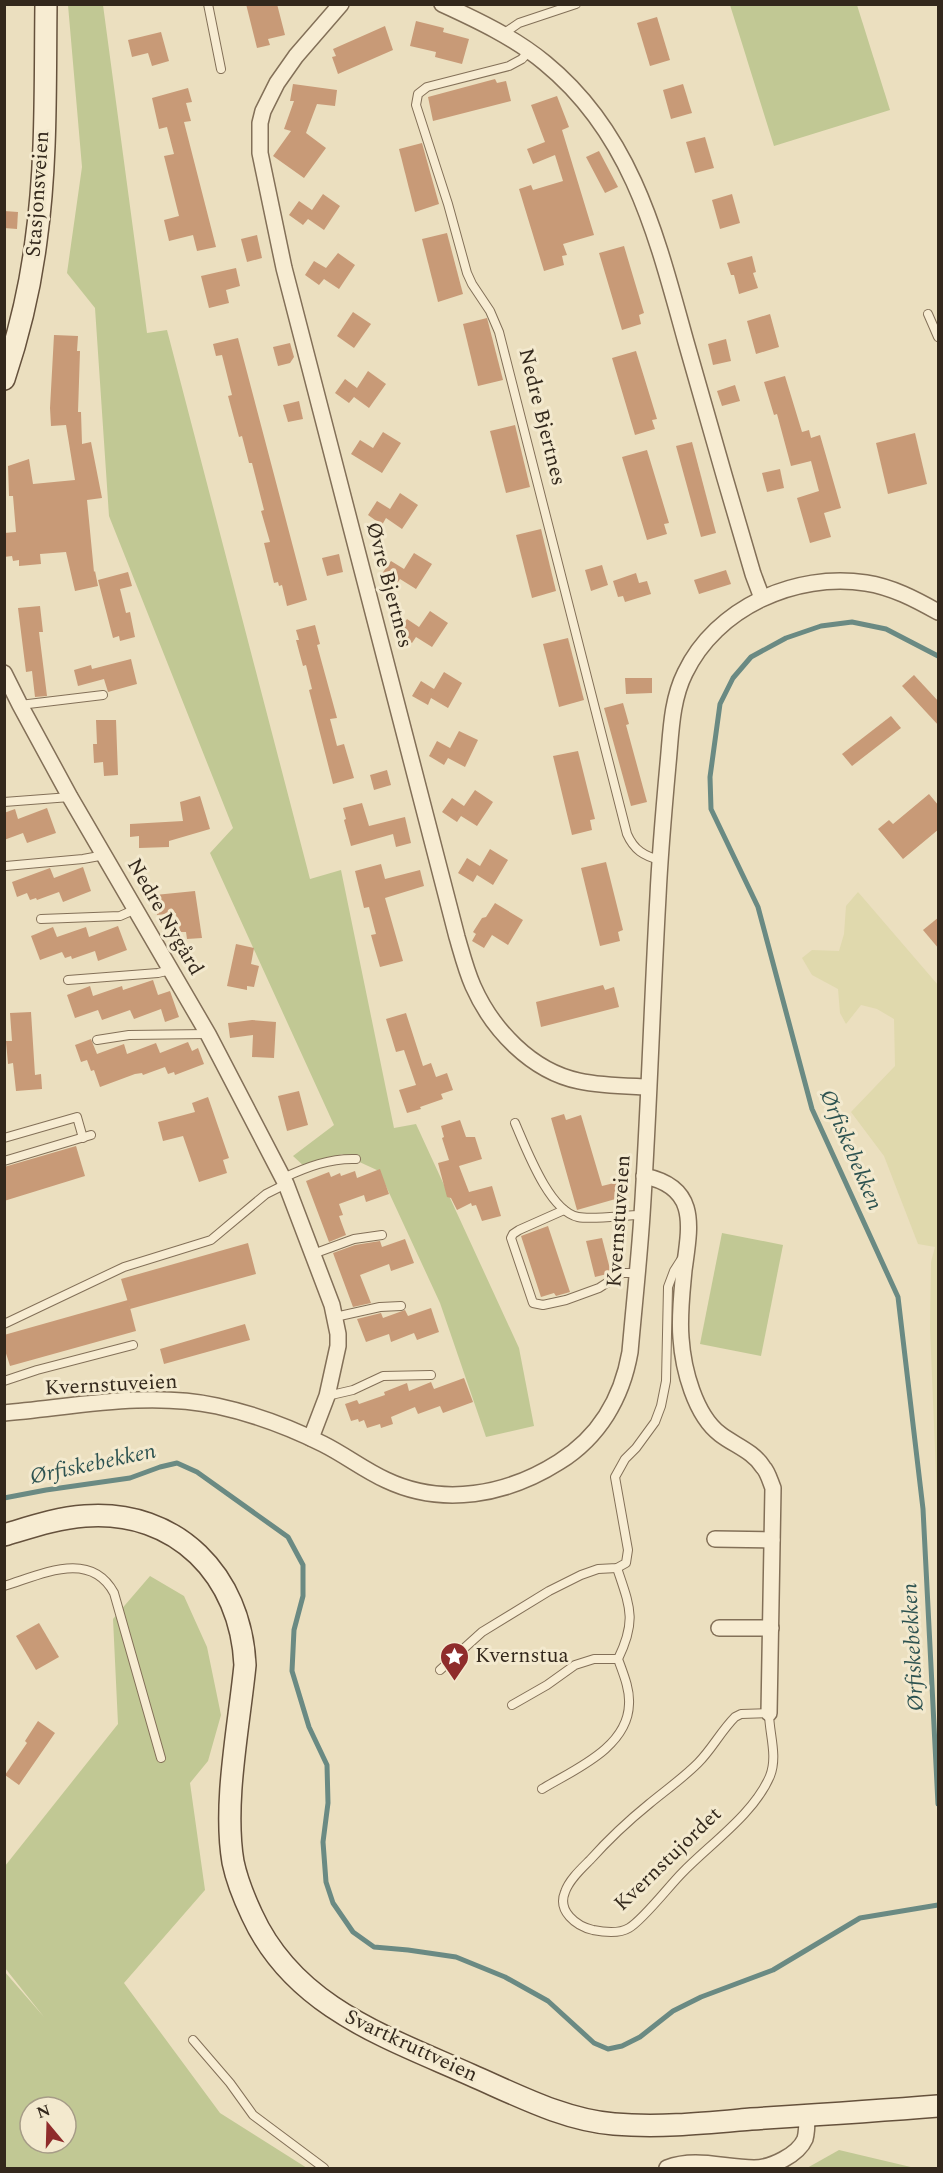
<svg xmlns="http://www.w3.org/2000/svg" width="943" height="2173" font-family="Spectral,serif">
<rect width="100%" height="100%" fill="#ebdfbf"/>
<polygon fill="#e0d9ad" points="858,892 938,985 938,1522 930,1328 931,1262 935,1247 918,1244 884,1156 851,1112 895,1066 894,1019 877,1009 861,1005 846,1024 840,1013 838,989 812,975 802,958 812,950 839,951 844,934 846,906"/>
<g fill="#c1c894" fill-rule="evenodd">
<polygon points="68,5 103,5 147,333 167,330 310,879 341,870 394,1128 416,1124 519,1348 534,1426 486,1437 440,1303 379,1171 342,1154 306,1168 293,1156 334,1125 210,853 233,828 109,516 95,308 67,273 82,167"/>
<polygon points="730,5 857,5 890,110 774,146"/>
<polygon points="722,1233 783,1245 761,1356 700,1344"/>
<path d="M150,1576L184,1596L207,1647L221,1715L208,1761L190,1783L205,1890L124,1983L220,2113L307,2168H5L4,1971L44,2017L5,1968V1866L118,1724L113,1619ZM30,2107H66V2143H30Z"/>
<polygon points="839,2150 915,2168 807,2168"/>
</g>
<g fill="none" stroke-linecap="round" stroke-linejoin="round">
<g stroke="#6a8a83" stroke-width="5">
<polyline points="938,656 886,629 852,622 821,626 786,638 751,657 733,678 720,704 710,777 711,809 758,907 812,1109 898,1297 923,1509 938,1804"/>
<polyline points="4,1498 46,1490 130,1478 160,1467 177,1463 197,1472 288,1537 303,1565 303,1596 294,1630 292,1671 309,1727 327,1765 328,1803 323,1842 326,1882 333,1903 353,1932 374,1947 408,1950 456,1957 505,1977 548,2001 594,2043 608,2049 622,2046 640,2037 673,2011 701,1997 773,1970 860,1918 938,1905"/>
</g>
</g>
<g fill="#c89a77">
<polygon points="246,4 277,4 285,35 268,39 270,45 257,48"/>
<polygon points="657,17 670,60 650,66 637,23"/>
<polygon points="416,21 444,28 443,32 469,39 462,64 435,57 436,52 410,46"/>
<polygon points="385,26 393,50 338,74 332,57 336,56 333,49"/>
<polygon points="161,32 169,61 152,66 148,53 132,57 128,40"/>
<polygon points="495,79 497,83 506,81 511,101 433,121 428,97"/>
<polygon points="293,84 337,90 335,106 317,104 306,133 326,148 304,178 273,156 291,131 284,129 294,101 290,101"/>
<polygon points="683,84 692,113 671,119 663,90"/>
<polygon points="188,88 192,102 186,103 191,121 184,122 216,247 197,251 193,235 169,241 164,220 179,216 164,156 174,154 167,127 159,129 152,98"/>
<polygon points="557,96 569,127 562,130 594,235 563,244 567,255 562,256 564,265 544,271 519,189 531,185 533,190 563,181 555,155 533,164 527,149 545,142 531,105"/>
<polygon points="705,137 714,168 695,173 686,142"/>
<polygon points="422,143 439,204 415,212 399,149"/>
<polygon points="599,151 618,187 605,193 586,157"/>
<polygon points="323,194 340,206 324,230 308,219 303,225 289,215 299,201 312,210"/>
<polygon points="732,194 740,223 720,229 712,200"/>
<polygon points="4,211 18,212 17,229 4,228"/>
<polygon points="447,233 463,294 438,302 422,239"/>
<polygon points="257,235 262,258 247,262 241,239"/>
<polygon points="624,246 644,313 639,315 641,324 622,330 599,253"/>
<polygon points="338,253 355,265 339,289 324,279 319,285 305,275 314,261 326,268"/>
<polygon points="752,256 756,272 753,273 758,288 739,294 734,275 731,275 727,263"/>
<polygon points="236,268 240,286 226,290 229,303 209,308 201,276"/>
<polygon points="353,312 371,324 354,348 337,336"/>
<polygon points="770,314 779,347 756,354 747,321"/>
<polygon points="487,318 503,380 478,386 463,324"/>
<polygon points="54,335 78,336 77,351 80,351 78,412 81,412 82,444 91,442 102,498 87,500 94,572 95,571 98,586 75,591 66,552 40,554 41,564 19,566 19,560 13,561 12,556 4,557 4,533 16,532 13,496 9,496 8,466 29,459 33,484 75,480 66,425 51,426 50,408"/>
<polygon points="238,338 307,600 287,606 282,585 279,586 278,582 274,583 264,543 270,542 261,511 264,510 252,463 249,463 242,436 239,437 228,396 232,395 222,355 216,356 213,344"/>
<polygon points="726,339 731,361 713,365 708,344"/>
<polygon points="290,343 294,357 290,363 278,366 273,347"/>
<polygon points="636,351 657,419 652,420 655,429 635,435 612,358"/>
<polygon points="368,371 386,384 369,408 354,397 349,403 335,393 345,379 357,388"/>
<polygon points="785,376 802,432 809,430 811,438 820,435 841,508 824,513 831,537 810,543 797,498 819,491 811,461 791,466 777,414 774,415 764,382"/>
<polygon points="735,385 740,401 722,406 717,391"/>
<polygon points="299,401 303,419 288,422 283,405"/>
<polygon points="515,425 530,487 506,493 490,431"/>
<polygon points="383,432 401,443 382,473 351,454 360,440 373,448"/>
<polygon points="915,433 927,484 888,494 876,443"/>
<polygon points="692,442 716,533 701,537 676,446"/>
<polygon points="647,450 669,523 664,524 667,534 647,540 622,457"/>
<polygon points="780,469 784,488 767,492 762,473"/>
<polygon points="400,493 418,505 402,529 386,518 382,525 368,515 377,501 390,509"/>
<polygon points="541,529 556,591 532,598 516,535"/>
<polygon points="414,553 432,564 416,589 400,579 396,585 381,575 391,561 404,569"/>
<polygon points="339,554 343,572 327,576 322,558"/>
<polygon points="602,565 608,585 591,591 585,570"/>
<polygon points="726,570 731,584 699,594 694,580"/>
<polygon points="128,572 132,586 120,589 126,613 130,612 135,637 120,641 119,636 113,638 98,580"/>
<polygon points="636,573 639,583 647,581 651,594 625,602 623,596 618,597 613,581"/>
<polygon points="40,606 43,632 39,632 47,696 35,697 32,671 26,672 18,608"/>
<polygon points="430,611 448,623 432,647 416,637 412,643 397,633 407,619 419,627"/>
<polygon points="315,625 320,644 317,645 337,718 330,719 337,746 344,744 354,778 333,784 309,690 312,689 306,665 303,666 296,640 299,640 296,630"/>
<polygon points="568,638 584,700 559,707 543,644"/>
<polygon points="131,659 137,684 108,692 104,679 78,686 74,670 91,665 92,669"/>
<polygon points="444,672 462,683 448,708 431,698 428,705 412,696 421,681 434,689"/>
<polygon points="914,675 939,702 939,726 902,686"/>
<polygon points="625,678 652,678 652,693 626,694"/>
<polygon points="623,703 629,724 626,725 647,802 631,806 604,708"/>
<polygon points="891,716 901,728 852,766 842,754"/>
<polygon points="96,720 116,720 118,775 104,776 103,762 94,763 93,744 97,744"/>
<polygon points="459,731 478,740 465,767 448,758 444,765 429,756 437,741 450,748"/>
<polygon points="578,751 595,819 590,820 592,830 572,835 553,756"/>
<polygon points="387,770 391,785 374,790 370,775"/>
<polygon points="475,790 493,802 477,826 461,816 457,822 442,812 452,798 464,806"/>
<polygon points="929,794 939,806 939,829 903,859 878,829 889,820 893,824"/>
<polygon points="200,796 210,829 169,841 169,847 139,848 139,836 130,837 130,824 183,821 180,802"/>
<polygon points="362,803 369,826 405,817 411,843 396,847 393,834 351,846 344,820 346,819 343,808"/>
<polygon points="47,808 56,833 27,843 23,833 4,840 4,813 15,809 18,819"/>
<polygon points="490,849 508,860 493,885 477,875 473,882 458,873 467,858 480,866"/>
<polygon points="606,862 623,930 618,932 620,941 600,946 581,868"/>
<polygon points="381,864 385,879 420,870 424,886 385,898 403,961 380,967 371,935 376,934 369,907 364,908 355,871"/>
<polygon points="83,867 91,891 63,902 59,892 37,900 36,898 30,900 27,893 17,897 12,882 50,868 54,878"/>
<polygon points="195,891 202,938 187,939 186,932 180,932 179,926 177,927 176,913 157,915 155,895"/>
<polygon points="495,903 523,920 508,945 492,935 484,948 472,941 476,934 473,932 482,918 486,917"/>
<polygon points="939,917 939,949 923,930"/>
<polygon points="118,926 127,950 98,961 95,951 72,959 71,956 65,958 62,952 40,960 31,936 53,927 57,937 86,927 89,937"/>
<polygon points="236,944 254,948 251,964 259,966 254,987 247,986 247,990 227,986"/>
<polygon points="153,980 158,995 170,991 179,1017 165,1022 161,1009 134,1019 130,1010 102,1020 98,1010 75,1018 67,995 90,986 93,996 122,986 123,990"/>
<polygon points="603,985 605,990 614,987 619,1007 541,1027 536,1002"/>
<polygon points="31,1012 35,1075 41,1074 42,1089 16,1091 13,1063 8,1064 6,1041 12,1041 10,1013"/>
<polygon points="406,1013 423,1066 431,1063 436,1077 447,1073 453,1090 441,1094 443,1099 420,1107 421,1109 407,1113 399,1090 416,1085 404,1050 396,1052 386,1019"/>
<polygon points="252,1020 276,1022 274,1058 252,1057 253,1035 230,1038 228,1023"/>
<polygon points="91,1039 97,1054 124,1044 127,1054 156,1043 160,1053 188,1042 192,1051 198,1048 204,1064 175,1075 174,1072 168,1074 165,1067 143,1075 142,1073 135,1074 100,1087 94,1070 91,1071 87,1060 81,1062 75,1045"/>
<polygon points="299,1091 308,1125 287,1131 278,1096"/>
<polygon points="208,1097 229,1158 223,1160 227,1173 199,1182 183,1136 163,1141 158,1122 195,1112 192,1103"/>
<polygon points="564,1114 566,1120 581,1115 602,1186 622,1181 626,1196 577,1210 551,1118"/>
<polygon points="460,1120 466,1137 475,1137 482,1159 459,1166 469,1192 492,1186 501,1216 482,1221 476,1205 472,1206 471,1203 457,1210 451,1198 447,1197 438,1163 449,1160 442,1138 444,1137 441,1126"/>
<polygon points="76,1146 85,1176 4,1201 4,1167"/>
<polygon points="380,1169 389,1194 366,1202 364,1195 339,1204 343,1215 339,1216 346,1235 329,1242 306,1181 329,1172 331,1177 340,1173 341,1176 355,1171 357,1178"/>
<polygon points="548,1226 570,1292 556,1296 554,1293 541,1297 521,1236"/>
<polygon points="602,1238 611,1273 595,1277 586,1241"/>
<polygon points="405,1239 414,1263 391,1271 389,1264 360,1275 371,1303 353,1307 333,1253 355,1245 380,1241 382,1247"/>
<polygon points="248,1243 256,1274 130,1309 121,1279"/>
<polygon points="128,1300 136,1331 10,1366 4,1347 4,1335"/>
<polygon points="431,1308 439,1332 417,1340 414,1333 391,1342 389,1334 366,1342 357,1319 381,1313 383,1318 405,1310 408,1316"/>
<polygon points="245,1324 250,1340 164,1364 160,1349"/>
<polygon points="464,1378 473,1402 443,1413 440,1406 418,1414 415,1407 391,1417 393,1424 381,1428 380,1424 367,1428 364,1420 359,1422 358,1419 351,1421 345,1404 357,1400 359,1404 385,1395 384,1392 407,1383 409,1391 431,1382 434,1389"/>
<polygon points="39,1623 59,1657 36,1670 16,1636"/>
<polygon points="38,1721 55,1733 19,1785 5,1775 27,1743 25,1741"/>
</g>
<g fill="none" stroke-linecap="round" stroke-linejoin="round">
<defs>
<g id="lane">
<polyline points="208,4 221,69"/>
<polyline points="503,34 519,23 576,4"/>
<path d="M529,51L522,59L509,66L427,87L418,94L416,105L448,204L467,273L472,284L490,311L499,332L627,834C634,850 644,856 660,860"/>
<polyline points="928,314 938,337"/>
<polyline points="20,705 103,695"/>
<polyline points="4,802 70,797"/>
<polyline points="6,866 83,859 105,855"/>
<polyline points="41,919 120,916 136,909"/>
<polyline points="68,980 158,973 171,970"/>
<polyline points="97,1040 129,1035 208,1034"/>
<path d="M515,1123C526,1148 549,1211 578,1217C594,1220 624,1215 642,1215"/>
<polyline points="4,1138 77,1117 83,1138"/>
<polyline points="4,1161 91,1135"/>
<path d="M283,1178C307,1167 330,1158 356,1159"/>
<polyline points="564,1210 519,1230 513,1234 511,1238 533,1303 543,1305 566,1300 599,1288 622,1273 637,1273"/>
<polyline points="313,1254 354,1239 382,1235"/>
<polyline points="335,1317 380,1307 401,1306"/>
<polyline points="4,1324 124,1267 211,1240 266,1194 286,1184"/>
<polyline points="4,1381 37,1370 133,1345"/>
<polyline points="327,1396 353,1390 383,1376 431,1375"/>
<path d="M4,1586C41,1575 90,1549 114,1593L161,1758"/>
<polyline points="440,1670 482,1632 549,1591 581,1575 598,1569 617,1568 626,1563 628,1550 615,1477 625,1459 636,1448 655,1422 661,1406 666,1381 668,1287 674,1271 681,1260"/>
<polyline points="512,1705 547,1685 575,1665 594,1659 618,1659"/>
<path d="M769,1713C769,1733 778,1756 770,1776C754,1814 710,1844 682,1873C669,1886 643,1920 629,1928C619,1934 603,1932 593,1930C576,1926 557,1911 565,1892C569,1880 581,1869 590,1860C608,1840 628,1821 649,1804C666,1790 683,1778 698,1763C712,1749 721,1731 735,1717L741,1714Z"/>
<path d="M542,1789C573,1770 628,1748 629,1704C630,1689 623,1673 618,1659C637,1620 630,1607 617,1568"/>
<polyline points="193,2040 230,2083 253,2115 324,2168"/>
</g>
<g id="street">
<path d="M341,4L296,56L277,83L263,111L260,123V153L284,268L457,937C462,954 466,970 473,986C492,1029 531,1071 579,1081C602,1086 625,1086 648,1087"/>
<path d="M442,4C477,20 515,38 545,63C633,135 657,238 686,342C708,419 730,497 753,574L762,598"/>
<polyline points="4,673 20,705 70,797 208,1034 286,1184 332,1305 338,1334 338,1346 327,1396 311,1438"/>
<path d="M644,1176C699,1187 690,1226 684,1270C682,1292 679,1316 681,1338C683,1369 695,1415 720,1434C734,1445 753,1451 763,1467C768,1472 770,1481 773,1488L769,1713"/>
<path d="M4,1413C74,1407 147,1391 217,1406C254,1414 289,1427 323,1444C345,1455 364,1470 386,1480C443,1507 507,1495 559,1462C599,1437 622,1398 630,1352C634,1306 639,1261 642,1215C649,1109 652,1003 658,896C660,852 664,808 668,764C671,734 671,701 685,673C716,608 795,572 866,583C892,587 915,599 938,612"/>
<polyline points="715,1539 772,1540"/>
<polyline points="719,1628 771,1628"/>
<path d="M667,2168C696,2157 724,2168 754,2168C771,2168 798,2155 805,2139C807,2132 807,2122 807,2115"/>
</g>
<g id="secondary">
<path d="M4,379C19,334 30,289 36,241C47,163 45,83 46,4"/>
<path d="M4,1535C31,1527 57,1518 85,1516C177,1509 241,1576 245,1665C239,1726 223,1803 233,1862C237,1881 244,1898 252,1915C294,2007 386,2037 471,2075C517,2095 564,2120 614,2124C660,2128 706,2123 751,2119C814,2115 876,2111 938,2106"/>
</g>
</defs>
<use href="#lane" stroke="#837058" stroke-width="10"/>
<use href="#street" stroke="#837058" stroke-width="18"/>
<use href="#secondary" stroke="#65513c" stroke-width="24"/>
<use href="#lane" stroke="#f7ecd2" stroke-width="8"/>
<use href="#street" stroke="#f7ecd2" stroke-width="15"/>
<use href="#secondary" stroke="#f7ecd2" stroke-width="21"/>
</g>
<defs>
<symbol id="sight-pin" viewBox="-11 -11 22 30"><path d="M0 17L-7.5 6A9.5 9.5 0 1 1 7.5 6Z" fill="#8f2c2b" stroke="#f3e9ce"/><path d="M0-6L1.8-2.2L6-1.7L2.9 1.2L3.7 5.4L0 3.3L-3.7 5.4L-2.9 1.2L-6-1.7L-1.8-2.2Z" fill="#fff"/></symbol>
</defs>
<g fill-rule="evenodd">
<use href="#sight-pin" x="438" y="1640" width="33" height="45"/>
</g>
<g text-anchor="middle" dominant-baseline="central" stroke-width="6" stroke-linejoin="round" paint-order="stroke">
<g font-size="21" fill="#33281c" stroke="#f3e9ce">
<text transform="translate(38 194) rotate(-86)">Stasjonsveien</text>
<text transform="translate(542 417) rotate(76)">Nedre Bjertnes</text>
<text transform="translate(389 585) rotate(75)">Øvre Bjertnes</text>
<text transform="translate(165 917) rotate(60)">Nedre Nygård</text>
<text transform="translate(619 1221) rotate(-86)">Kvernstuveien</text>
<text transform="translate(111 1385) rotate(-3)">Kvernstuveien</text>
<text transform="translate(668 1859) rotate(-44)">Kvernstujordet</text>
<text transform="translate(411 2046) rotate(25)">Svartkruttveien</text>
</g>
<g font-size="21" fill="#33281c" stroke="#f3e9ce" text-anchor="start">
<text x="475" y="1656">Kvernstua</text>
</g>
<g font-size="22" font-style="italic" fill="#2c5250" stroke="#f3e9ce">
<text transform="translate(851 1150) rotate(67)">Ørfiskebekken</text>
<text transform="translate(93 1464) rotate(-12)">Ørfiskebekken</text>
<text transform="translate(913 1647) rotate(-93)">Ørfiskebekken</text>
</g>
</g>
<rect width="943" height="2173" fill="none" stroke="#33281c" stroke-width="12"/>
<g transform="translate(48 2125) rotate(341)"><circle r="28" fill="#f3e9ce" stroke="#a69c87" stroke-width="1.5"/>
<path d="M0-4.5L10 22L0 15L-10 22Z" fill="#8f2c2b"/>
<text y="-9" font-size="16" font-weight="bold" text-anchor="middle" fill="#33281c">N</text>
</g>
</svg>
